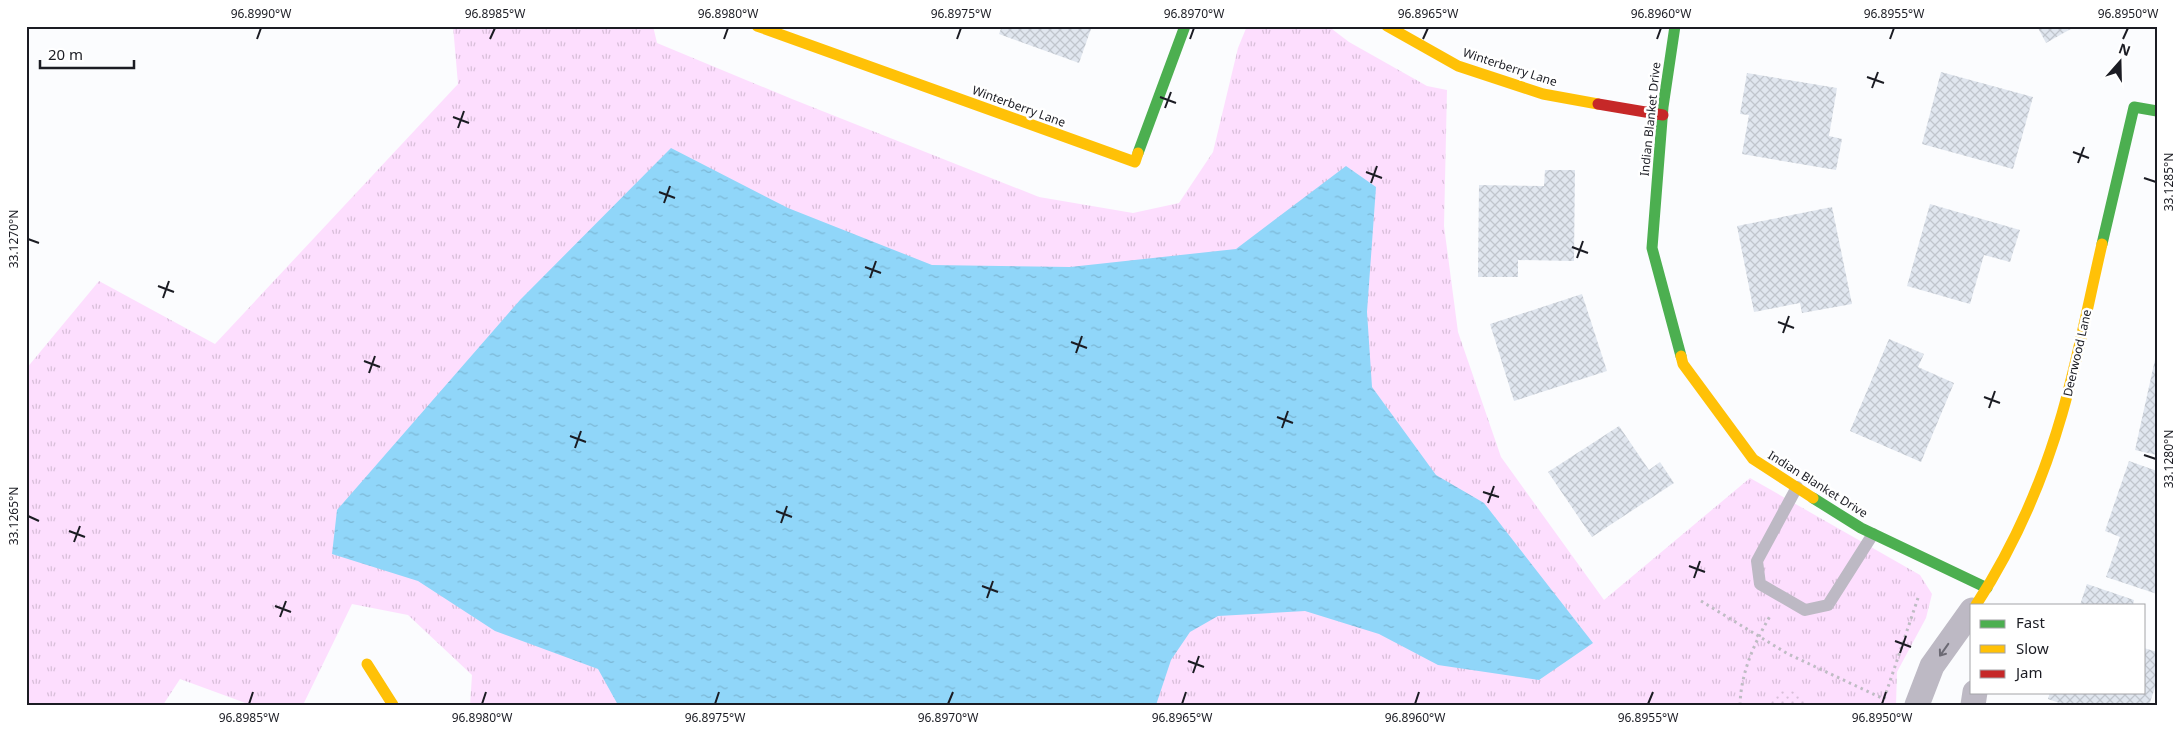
<svg xmlns="http://www.w3.org/2000/svg" width="2183" height="731" font-family="'Noto Sans',sans-serif">
<defs>
<pattern id="grass-tufts" width="24" height="20" patternUnits="userSpaceOnUse" patternTransform="scale(1.25)"><rect width="24" height="20" fill="#fddefe"/><path d="M3 7l-1-3M5 7V3M7 7l1-3M15 17l-1-3M17 17v-4M19 17l1-3" fill="none" stroke="#d8bed9"/></pattern>
<pattern id="park-dots" width="8" height="8" patternUnits="userSpaceOnUse" patternTransform="scale(1.25)"><rect width="8" height="8" fill="#fddefe"/><path d="M2 2h.1M6 6h.1" fill="none" stroke="#d8bed9" stroke-width="1.8" stroke-linecap="round"/></pattern>
<pattern id="water-ripples" width="26" height="14" patternUnits="userSpaceOnUse" patternTransform="scale(1.25)"><rect width="26" height="14" fill="#90d6f9"/><path d="M2 4q2-2 4 0t4 0M15 11q2-2 4 0t4 0" fill="none" stroke="#7cb7d5"/></pattern>
<pattern id="building-cross-hatch" width="8" height="8" patternUnits="userSpaceOnUse" patternTransform="scale(1.25)"><rect width="8" height="8" fill="#e0e6ef"/><path d="M0 0l8 8M0 8l8-8" fill="none" stroke="#c0c5cd"/></pattern>
</defs>
<rect width="100%" height="100%" fill="#fbfcfe"/>
<polygon fill="url(#grass-tufts)" points="453,26 653,26 657,43 792,99 1039,197 1133,213 1179,203 1213,152 1238,48 1247,26 1328,26 1349,42 1427,86 1447,90 1444,226 1458,332 1501,457 1604,600 1750,478 1920,575 1932,594 1926,618 1897,672 1896,705 470,705 472,675 408,615 352,604 303,705 251,705 180,679 163,705 26,705 26,369 99,281 215,344 458,84"/>
<polygon fill="url(#park-dots)" points="1787,689 1800,694 1814,705 1770,705 1777,691"/>
<polygon fill="url(#water-ripples)" points="671,148 788,208 932,265 1070,267 1236,249 1346,166 1376,187 1367,312 1372,387 1436,475 1484,503 1593,643 1539,680 1438,665 1379,634 1305,611 1218,616 1190,632 1171,660 1156,705 618,705 598,669 495,631 418,581 332,554 337,510 520,300"/>
<g fill="url(#building-cross-hatch)">
<polygon points="1002,26 1092,26 1079,63 999,34"/>
<polygon points="2037,26 2076,26 2046,43"/>
<polygon points="1941,72 2033,97 2013,169 1922,144"/>
<polygon points="1747,73 1837,88 1829,136 1842,139 1836,170 1742,154 1749,115 1740,114"/>
<polygon points="1545,170 1575,170 1574,261 1518,260 1518,277 1478,277 1479,185 1544,186"/>
<polygon points="1930,204 2020,230 2010,262 1984,255 1970,304 1907,286"/>
<polygon points="1832,207 1852,304 1802,313 1800,303 1754,312 1737,226"/>
<polygon points="1582,294 1607,371 1514,401 1490,324"/>
<polygon points="1889,339 1924,354 1918,367 1954,383 1921,462 1850,431"/>
<polygon points="2156,355 2157,355 2157,455 2135,450"/>
<polygon points="1619,426 1649,470 1660,462 1674,483 1592,537 1548,472"/>
<polygon points="2129,461 2157,471 2157,594 2106,577 2120,537 2105,531"/>
<polygon points="2087,584 2134,600 2133,605 2080,605"/>
<polygon points="2144,648 2157,652 2157,682 2149,705 2065,705 2048,699 2050,692 2144,692"/>
</g>
<g fill="none" stroke-linecap="round" stroke-linejoin="round">
<g stroke="#bfbcc4" stroke-width="3" stroke-dasharray="2.5 4" stroke-linecap="butt">
<polyline points="1701,601 1788,654 1884,699"/>
<path d="M1740,705C1741,672 1754,644 1770,616"/>
<polyline points="1882,705 1918,598"/>
</g>
<polyline stroke="#bdb9c4" stroke-width="12" points="1797,487 1757,561 1760,584 1805,610 1828,605 1873,534"/>
<g stroke="#bdb9c4" stroke-width="25">
<polyline points="1917,705 1932,666 1972,610"/>
<polyline points="1973,705 1975,692"/>
</g>
<g stroke="#4caf50" stroke-width="11">
<polyline points="1675,26 1663,107 1652,248 1681,356"/>
<polyline points="1138,153 1185,26"/>
<polyline points="2102,244 2134,107 2157,111"/>
<polyline points="1813,498 1861,528 1987,588"/>
</g>
<g stroke="#ffc107" stroke-width="11">
<polyline points="757,26 1135,162 1138,153"/>
<polyline points="1387,26 1458,66 1543,94 1598,104"/>
<polyline points="1681,356 1683,364 1753,459 1813,498"/>
<path d="M1976,605C2013,548 2043,480 2062,414C2078,358 2089,300 2102,244"/>
<polyline points="367,664 393,705"/>
</g>
<polyline stroke="#c62828" stroke-width="11" points="1598,104 1663,115"/>
</g>
<defs><path id="oneway-shaft" d="M-6 0H5M1.5-3L5.5 0L1.5 3" fill="none" stroke-width="1.6" stroke-linecap="round" stroke-linejoin="round" transform="scale(1.25)"/></defs>
<use stroke="#6c6a74" href="#oneway-shaft" transform="translate(1944 650) rotate(125)"/>
<path fill="none" stroke="#1b1c23" stroke-width="2" d="M257,39L261,28M490,39L495,28M724,39L728,28M957,39L961,28M1190,39L1194,28M1423,39L1428,28M1657,39L1661,28M1890,39L1894,28M2123,39L2128,28M1867,77L1884,83M1872,88L1878,72M1160,97L1176,103M1165,108L1171,92M453,117L469,123M458,128L464,111M2073,152L2089,158M2078,163L2084,147M1366,172L1382,178M2144,178L2156,182M1371,183L1377,166M659,192L675,198M664,203L670,186M28,239L39,243M1572,247L1588,253M1577,258L1583,241M865,267L881,273M870,278L876,261M158,286L174,292M163,298L169,281M1778,322L1794,328M1783,333L1789,316M1071,342L1087,348M1076,353L1082,336M364,361L380,367M369,373L375,356M1984,397L2000,403M1989,408L1995,391M1277,417L1293,423M1282,428L1288,411M570,436L586,442M575,448L581,431M2144,455L2156,459M1483,492L1499,497M1488,503L1494,486M776,511L792,517M28,516L39,521M781,523L787,506M69,531L85,537M74,542L80,526M1689,566L1705,572M1694,578L1700,561M982,586L998,592M987,598L993,581M275,606L291,612M280,617L286,601M1895,641L1911,647M1900,653L1906,636M1188,661L1204,667M1193,673L1199,656M249,704L253,692M482,704L486,692M715,704L719,692M948,704L953,692M1182,704L1186,692M1415,704L1419,692M1648,704L1653,692M1882,704L1886,692"/>
<g text-anchor="middle" dominant-baseline="central" stroke-width="5" stroke-linejoin="round" paint-order="stroke">
<g font-size="12" fill="#1b1c23" stroke="#fff">
<text transform="translate(1510 67) rotate(18)">Winterberry Lane</text>
<text transform="translate(1019 106) rotate(20)">Winterberry Lane</text>
<text transform="translate(1650 119) rotate(-84)">Indian Blanket Drive</text>
<text transform="translate(2077 353) rotate(-77)">Deerwood Lane</text>
<text transform="translate(1818 484) rotate(32)">Indian Blanket Drive</text>
</g>
</g>
<rect width="2183" height="731" fill="none" stroke="#ffffff" stroke-width="55"/>
<rect x="1970" y="604" width="175" height="90" fill="#ffffff" stroke="#a4a4a7"/>
<rect x="1980" y="620" width="25" height="8" fill="#4caf50" stroke="#a4a4a7"/>
<text x="2016" y="628" font-size="15" fill="#1b1c23">Fast</text>
<rect x="1980" y="645" width="25" height="8" fill="#ffc107" stroke="#a4a4a7"/>
<text x="2016" y="654" font-size="15" fill="#1b1c23">Slow</text>
<rect x="1980" y="670" width="25" height="8" fill="#c62828" stroke="#a4a4a7"/>
<text x="2016" y="678" font-size="15" fill="#1b1c23">Jam</text>
<g transform="translate(2120 62) rotate(20)" stroke="#ffffff" stroke-width="4" paint-order="stroke">
<path d="M0-4L9 19L0 12L-9 19Z" fill="#1b1c23"/>
<text y="-8" font-size="14" font-weight="bold" text-anchor="middle" fill="#1b1c23">N</text>
</g>
<path d="M40 60v8h94v-8" fill="none" stroke="#1b1c23" stroke-width="2.5"/>
<text x="48" y="60" font-size="15" fill="#1b1c23" stroke="#ffffff" stroke-width="4" paint-order="stroke">20 m</text>
<rect x="28" y="28" width="2128" height="676" fill="none" stroke="#1b1c23" stroke-width="2"/>
<g font-size="12" text-anchor="middle" fill="#1b1c23">
<text x="261" y="18">96.8990°W</text>
<text x="495" y="18">96.8985°W</text>
<text x="728" y="18">96.8980°W</text>
<text x="961" y="18">96.8975°W</text>
<text x="1194" y="18">96.8970°W</text>
<text x="1428" y="18">96.8965°W</text>
<text x="1661" y="18">96.8960°W</text>
<text x="1894" y="18">96.8955°W</text>
<text x="2128" y="18">96.8950°W</text>
<text transform="translate(2169 182) rotate(-90)" y="4">33.1285°N</text>
<text transform="translate(14 239) rotate(-90)" y="4">33.1270°N</text>
<text transform="translate(2169 459) rotate(-90)" y="4">33.1280°N</text>
<text transform="translate(14 516) rotate(-90)" y="4">33.1265°N</text>
<text x="249" y="722">96.8985°W</text>
<text x="482" y="722">96.8980°W</text>
<text x="715" y="722">96.8975°W</text>
<text x="948" y="722">96.8970°W</text>
<text x="1182" y="722">96.8965°W</text>
<text x="1415" y="722">96.8960°W</text>
<text x="1648" y="722">96.8955°W</text>
<text x="1882" y="722">96.8950°W</text>
</g>
</svg>
